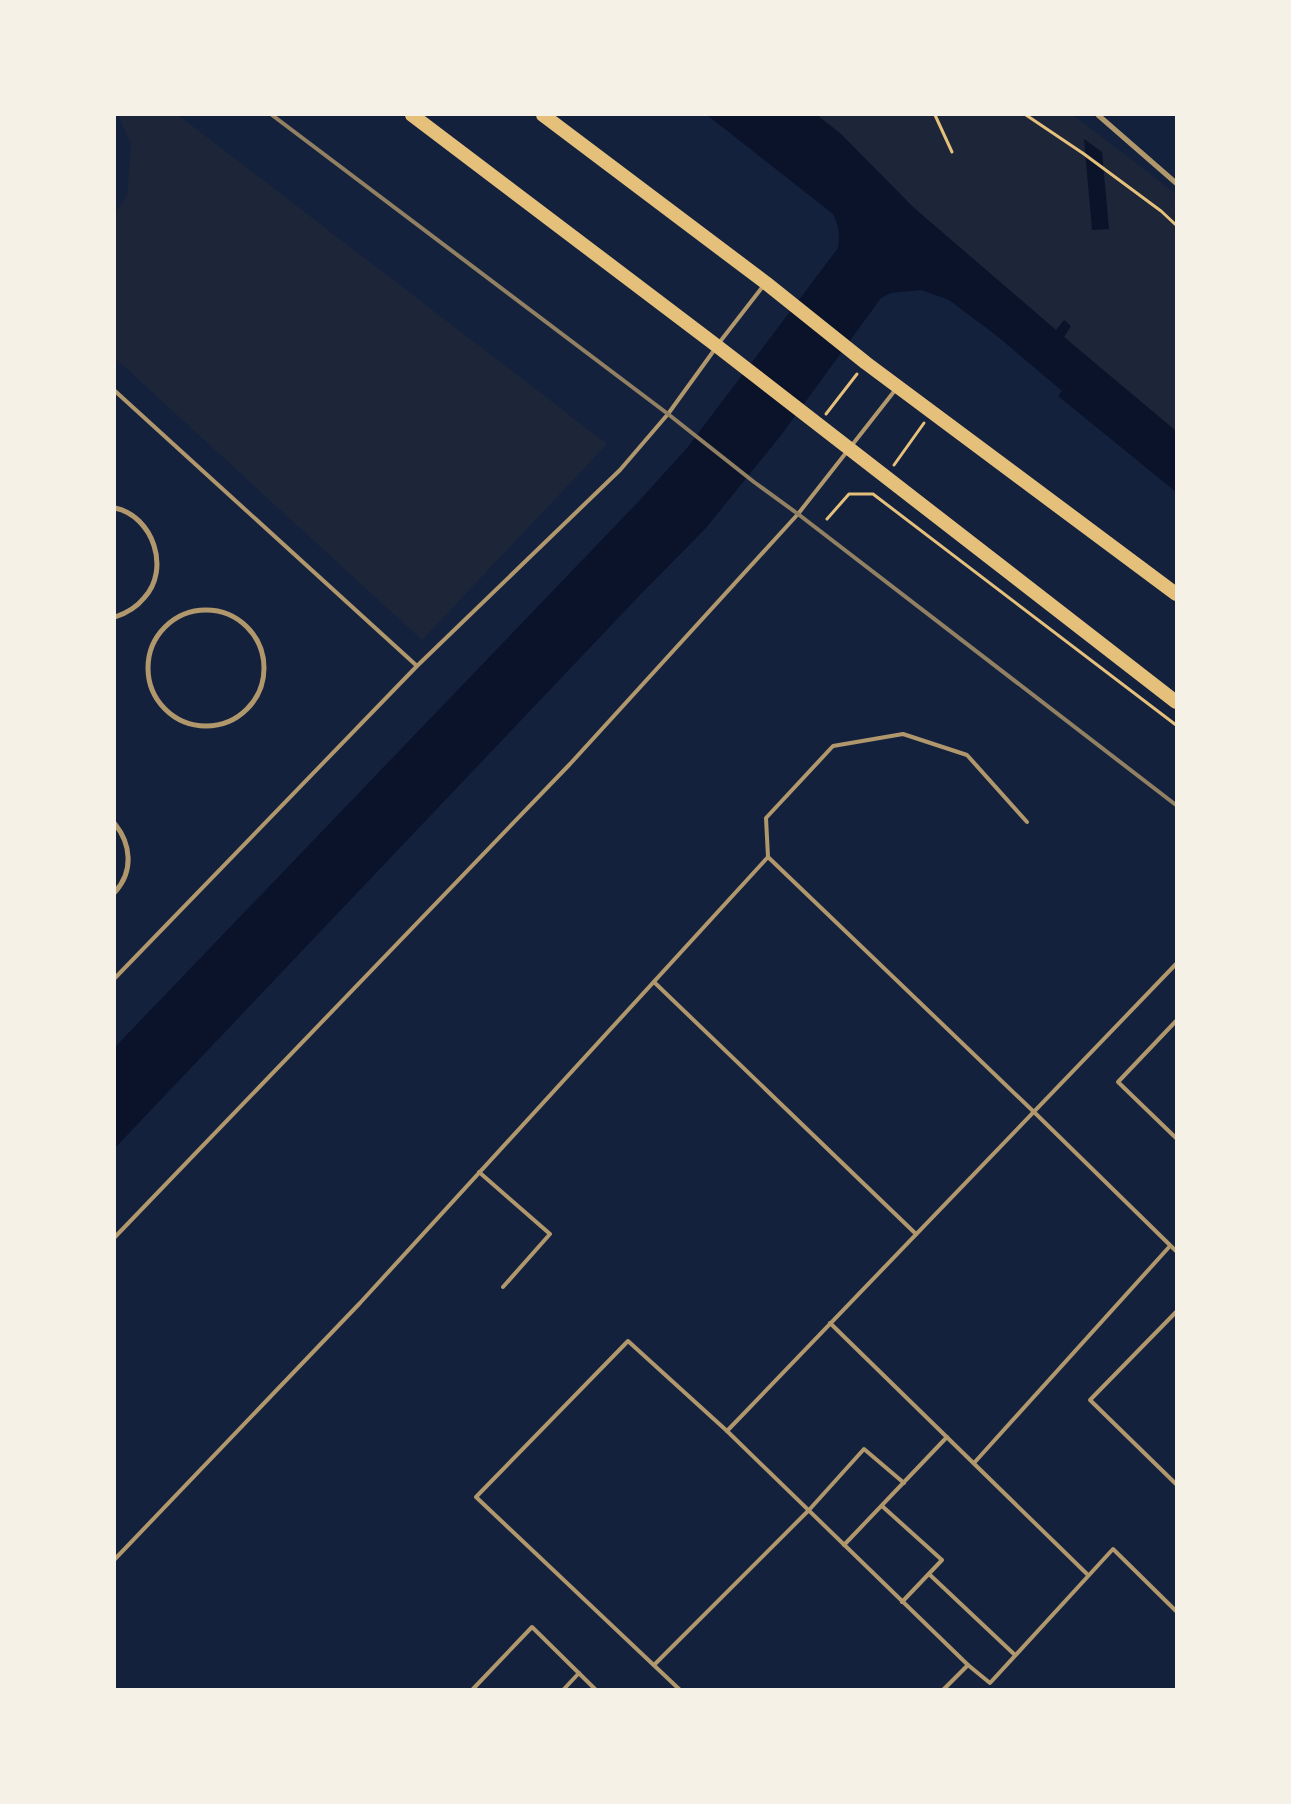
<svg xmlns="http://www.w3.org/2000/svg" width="1291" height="1804" font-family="Helvetica,sans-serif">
<rect width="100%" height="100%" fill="#14213d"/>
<g fill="#1d2539">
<polygon points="118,115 178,115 607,444 422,640 115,358 115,212 127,196 131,144"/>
<polygon points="817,115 1073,115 1176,194 1176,431 1004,287 913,207 841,134"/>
</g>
<g fill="#0b132b">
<path d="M707,115H817L841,134L913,207L1056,330L1064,320L1071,326L1064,337L1176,431V492L1058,396L1062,391L997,336L949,300L921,290L891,293L881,298L782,434L706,528L641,594L115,1148V1047L638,502L687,448L838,248C840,234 839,226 833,214Z"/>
<polygon points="1084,139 1102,152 1109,229 1092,230"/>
</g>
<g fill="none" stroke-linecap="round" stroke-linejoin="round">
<g stroke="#e5c07b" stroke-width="3">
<polyline points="935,115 952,152"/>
<polyline points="1026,115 1084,154 1161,211 1176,225"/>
<polyline points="826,414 857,374"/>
<polyline points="894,465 924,423"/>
<polyline points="827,519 849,494 873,494 1176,725"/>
</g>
<g stroke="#b1986c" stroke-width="4">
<polyline points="719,343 764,285"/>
<polyline points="115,391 417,666"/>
<polyline points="768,857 766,818 833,746 903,734 967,755 1027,822"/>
<polyline points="115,978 417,666 620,470 668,414 715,349"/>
<polyline points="654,982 916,1234"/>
<polyline points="1176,1021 1118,1082 1176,1138"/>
<polyline points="479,1172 550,1234 503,1287"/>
<polyline points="115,1237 570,764 798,514 896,389"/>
<polyline points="1176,1312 1090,1400 1176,1484"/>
<polyline points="830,1323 1088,1575"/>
<polyline points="727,1431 1176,964"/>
<polyline points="974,1463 1170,1246"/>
<polyline points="882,1506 942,1560 902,1602"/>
<polyline points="844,1545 947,1437"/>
<polyline points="115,1559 360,1303 768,857 1034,1112 1176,1251"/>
<polyline points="929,1574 1015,1655"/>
<polyline points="654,1665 809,1510 864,1449 904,1483"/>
<polyline points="473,1689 532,1627 595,1689"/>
<polyline points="564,1689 579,1673"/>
<polyline points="679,1689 476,1497 628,1341 727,1431 968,1665 990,1683 1113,1549 1176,1611"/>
<polyline points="944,1689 968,1665"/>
</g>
<g stroke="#b1986c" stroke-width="5">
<polyline points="1098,115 1176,183"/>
<path d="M115,508C153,516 171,569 144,598C136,608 127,613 115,617"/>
<circle cx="206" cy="668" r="58"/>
<path d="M115,824C131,844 134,871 115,892"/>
</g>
<g stroke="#e5c07b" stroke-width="14">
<polyline points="412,115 717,346 1176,702"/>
<polyline points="543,115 766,283 866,363 1176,594"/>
</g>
<polyline stroke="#918062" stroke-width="4" points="272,115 668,414 754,482 798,514 1176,805"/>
</g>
<rect width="1291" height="1804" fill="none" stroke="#f6f1e7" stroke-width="232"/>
</svg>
